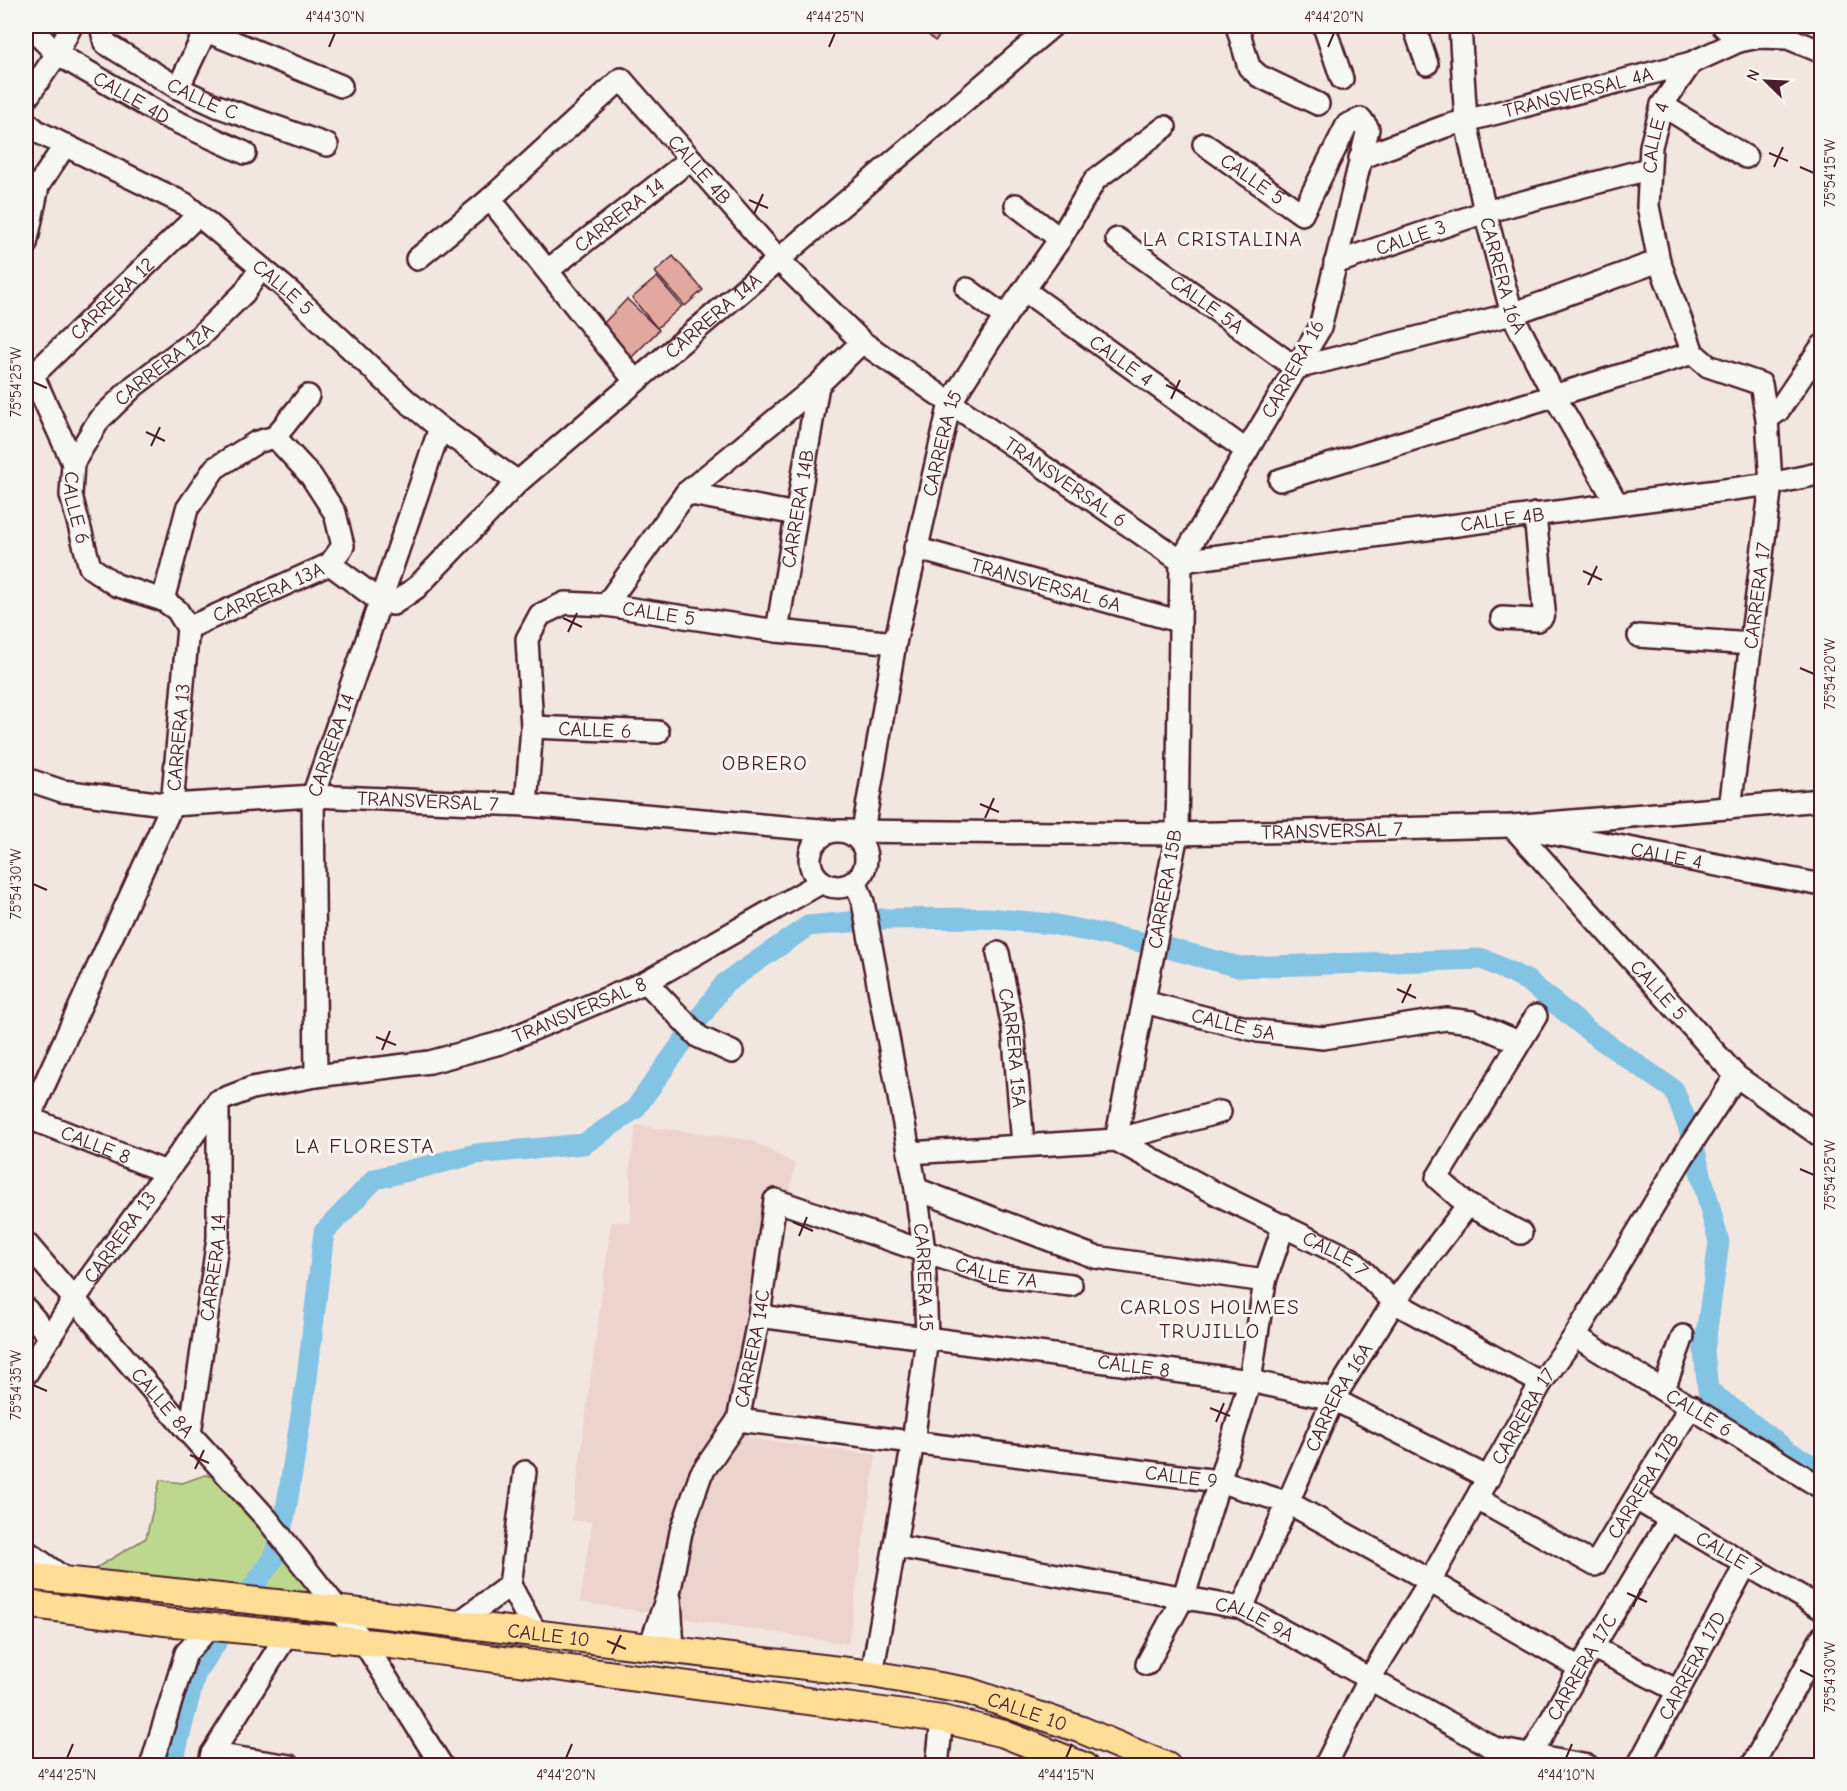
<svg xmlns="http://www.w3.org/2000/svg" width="1847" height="1791" font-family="'Comic Neue',sans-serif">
<rect width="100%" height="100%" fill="#f2e6e1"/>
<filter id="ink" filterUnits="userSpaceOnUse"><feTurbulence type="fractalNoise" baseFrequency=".0167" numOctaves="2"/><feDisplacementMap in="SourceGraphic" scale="12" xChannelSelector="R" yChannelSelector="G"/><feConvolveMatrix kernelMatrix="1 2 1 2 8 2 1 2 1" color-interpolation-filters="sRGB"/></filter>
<g filter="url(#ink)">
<polygon fill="#edd3cd" points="636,1125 751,1140 795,1164 748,1438 876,1455 848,1644 580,1602 592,1522 572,1520 611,1222 631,1222 630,1167"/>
<polygon fill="#bdd78e" stroke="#847b5c" stroke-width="1.5" points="205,1475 215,1477 259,1518 328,1604 81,1577 146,1538 160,1480 182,1483"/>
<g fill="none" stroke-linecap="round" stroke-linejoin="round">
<g stroke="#83c3e3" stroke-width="21">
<polyline points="250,1591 274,1558 286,1510 307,1378 324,1232 375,1179 476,1154 584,1144 635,1109 724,984 808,926 881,919 986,918 1052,924 1156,945 1239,967 1483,959 1528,981 1590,1032 1674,1090 1689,1129 1719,1242 1704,1351 1708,1390 1788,1451 1822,1471"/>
<polyline points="172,1766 195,1675 223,1632"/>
</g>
</g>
<g fill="#e2a89f" stroke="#4a1f2b" stroke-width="1.5">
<polygon points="919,26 949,26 935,41"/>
<polygon points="673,256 703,290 685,306 655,272"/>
<polygon points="657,277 682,306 657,328 632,298"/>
<polygon points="627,299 659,330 631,358 600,327"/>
</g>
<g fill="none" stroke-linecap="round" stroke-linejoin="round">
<defs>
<g id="minor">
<path id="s1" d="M29,26L57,54L164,116L245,153"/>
<path id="s2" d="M101,26L105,43L178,88L217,106L327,145"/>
<polyline points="194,26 341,86"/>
<polyline points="1237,26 1249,67 1259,76 1318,104"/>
<polyline points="1324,26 1342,79"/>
<polyline points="1414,26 1427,64"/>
<path id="s3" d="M1460,26L1466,122L1485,212L1512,314L1554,395L1616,502"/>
<polyline points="1723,26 1739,41"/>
<polyline points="178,88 205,32"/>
<polyline points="26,99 57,54 71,26"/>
<polyline points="1662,105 1746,157"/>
<path id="s4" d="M26,122L38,132L185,204L289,291L407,401L440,428L518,482"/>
<path id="s5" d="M1204,144L1302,214L1347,125L1361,119L1368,129L1320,328L1181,561L1177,834L1116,1140L1221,1196L1351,1259L1394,1302L1541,1383"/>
<path id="s6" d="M1360,158L1446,126L1691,63"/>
<polyline points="490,199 635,381"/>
<polyline points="1016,205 1060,239"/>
<path id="s7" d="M1117,239L1296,368"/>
<polyline points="26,244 38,186 65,145"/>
<path id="s8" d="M417,259L490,199L621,79L778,259L862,342L1181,561"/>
<path id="s9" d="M1335,263L1485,212L1648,169"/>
<path id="s10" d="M548,270L691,159"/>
<polyline points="967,289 1005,317"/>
<path id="s11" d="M1024,290L1247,451"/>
<polyline points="1296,368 1512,314 1659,261"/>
<path id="s12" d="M33,376L73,463L71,495L90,567L116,585L163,600"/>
<path id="s13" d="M26,382L198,215"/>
<polyline points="1767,419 1778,411 1822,346"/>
<path id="s14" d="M73,463L99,420L134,386L200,336L244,293L260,269"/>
<polyline points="1280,480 1693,353"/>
<polyline points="686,493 796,514"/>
<path id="s15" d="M915,548L1178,621"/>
<path id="s16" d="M1181,561L1771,484L1822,473"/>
<path id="s17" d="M330,564L380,601L393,604L416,588L518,482L1052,26"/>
<polyline points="606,605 686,493 818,385 862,342"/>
<polyline points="1502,618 1537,620 1542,617 1544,610 1535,514"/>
<path id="s18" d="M188,628L330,564L343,546L335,513L311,476L275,437"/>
<path id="s19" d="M777,631L818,385"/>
<polyline points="1639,636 1751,644"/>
<path id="s20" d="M532,727L658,732"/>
<path id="s21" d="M26,779L62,791L172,805L313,796L526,805L832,831"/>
<path id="s22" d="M526,805L532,727L527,639L540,615L565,603L606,605L777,631L895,643"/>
<path id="s23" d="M1730,808L1771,484L1767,419L1761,384L1708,366L1693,353L1659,261L1648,206L1651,146L1662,105L1691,63L1739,41L1759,37L1788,38L1822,52"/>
<path id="s24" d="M1512,826L1736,1076L1822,1137"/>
<path id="s25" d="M842,831L1177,834L1512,826L1822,800"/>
<path id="s26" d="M863,831L895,643L950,403L1005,317L1060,239L1095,180L1165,127"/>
<path id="s27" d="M1539,831L1822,885"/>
<circle cx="838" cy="859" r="28"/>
<path id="s28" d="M855,880L863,902L916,1189L924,1251L927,1338L913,1442L872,1674"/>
<path id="s29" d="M998,953L1013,1028L1023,1144"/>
<polyline points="646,982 699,1037 732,1052"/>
<path id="s30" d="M1144,1002L1258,1031L1323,1038L1446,1019L1472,1022L1518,1042"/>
<path id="s31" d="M316,1076L313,796L440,428"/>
<path id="s32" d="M218,1101L252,1088L316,1076L430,1062L500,1043L646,982L822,882"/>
<path id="s33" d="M26,1117L166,1172"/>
<path id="s34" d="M29,1118L172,805L188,628L177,610L163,600L187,509L215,468L257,442L275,437L308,396"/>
<polyline points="909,1153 1116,1140 1220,1112"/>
<polyline points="916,1189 1095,1257 1265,1281"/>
<polyline points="1521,1233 1468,1205 1437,1178 1536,1016"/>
<path id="s35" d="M26,1243L190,1434L267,1519L363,1641L442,1766"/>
<polyline points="26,1309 50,1337"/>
<path id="s36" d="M759,1316L1250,1381L1333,1399L1489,1478"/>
<path id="s37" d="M1575,1336L1822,1488"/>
<path id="s38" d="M26,1374L73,1301L218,1101"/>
<polyline points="1664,1389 1683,1336"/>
<path id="s39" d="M738,1420L1218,1481L1289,1503L1407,1568L1580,1668"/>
<path id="s40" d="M190,1434L218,1238V1101"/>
<polyline points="525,1472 510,1585 536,1633"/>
<path id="s41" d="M1477,1499L1595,1565L1691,1406"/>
<path id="s42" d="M1636,1499L1822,1609"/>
<path id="s43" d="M895,1546L1242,1608L1496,1749L1588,1766"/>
<polyline points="26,1551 68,1581"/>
<polyline points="670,1599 673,1649"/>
<path id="s44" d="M1242,1608L1333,1399L1394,1302L1468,1205"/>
<polyline points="457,1624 510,1585"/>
<path id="s45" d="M650,1646L670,1589L681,1532L701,1474L738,1420L759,1316L775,1200L992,1275L1071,1285"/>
<polyline points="1592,1647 1678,1691"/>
<polyline points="1147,1664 1184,1596 1250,1381 1265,1281 1284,1225"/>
<polyline points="212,1754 290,1766"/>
<path id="s46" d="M1532,1754L1580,1668L1670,1519"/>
<polyline points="151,1766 186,1653 212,1625"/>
<polyline points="209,1766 212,1754 288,1633"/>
<polyline points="937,1766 942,1719"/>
<path id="s47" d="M1325,1766L1370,1678L1430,1581L1541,1383L1575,1336L1682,1158L1736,1076"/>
<path id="s48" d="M1638,1766L1746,1564"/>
<polyline points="1752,1766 1822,1637"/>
</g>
<g id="major">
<path id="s49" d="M26,1576L360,1612L872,1674L968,1691L1082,1730L1167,1766"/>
<polyline points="26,1604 165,1622 384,1644 942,1719 1004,1734 1084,1766"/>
</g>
</defs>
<use href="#minor" stroke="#4a1f2b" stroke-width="26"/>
<use href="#major" stroke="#4a1f2b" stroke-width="30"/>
<use href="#minor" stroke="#f6f6f2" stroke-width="21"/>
<use href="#major" stroke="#fedd96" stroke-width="26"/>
</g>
</g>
<path fill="none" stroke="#4a1f2b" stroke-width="2" d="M329,47L335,33M829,47L835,33M1328,47L1334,33M1769,153L1788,161M1774,167L1783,147M1800,167L1814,173M749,200L768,208M754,214L763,194M33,382L47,388M1166,385L1185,394M1171,399L1180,380M146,432L165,441M151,446L160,427M1583,571L1602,580M1588,585L1597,566M563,618L582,627M568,632L577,613M1800,668L1814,674M980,804L999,812M985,818L994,798M33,884L47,890M1397,989L1416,998M1402,1003L1411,984M376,1037L396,1045M382,1050L390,1031M1800,1169L1814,1175M793,1222L813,1231M799,1236L807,1217M33,1385L47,1391M1210,1408L1230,1416M1216,1422L1224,1403M190,1455L209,1463M195,1469L204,1450M1627,1593L1647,1602M1633,1607L1641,1588M607,1641L626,1649M612,1654L621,1635M1800,1670L1814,1677M67,1758L73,1744M566,1758L572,1744M1066,1758L1072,1744M1566,1758L1572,1744"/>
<g text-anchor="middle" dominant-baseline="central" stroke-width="6" stroke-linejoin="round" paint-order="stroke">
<g font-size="20" fill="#4a1f2b" stroke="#f6f6f2">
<text stroke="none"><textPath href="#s6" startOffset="228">TRANSVERSAL 4A</textPath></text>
<text stroke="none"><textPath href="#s1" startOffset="126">CALLE 4D</textPath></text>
<text stroke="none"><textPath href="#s2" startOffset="130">CALLE C</textPath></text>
<text stroke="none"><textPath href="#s23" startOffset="726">CALLE 4</textPath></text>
<text stroke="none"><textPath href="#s8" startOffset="392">CALLE 4B</textPath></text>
<text stroke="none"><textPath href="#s5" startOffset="60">CALLE 5</textPath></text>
<text stroke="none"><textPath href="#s10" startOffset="90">CARRERA 14</textPath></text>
<text stroke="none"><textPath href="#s9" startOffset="80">CALLE 3</textPath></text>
<text stroke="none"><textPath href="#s3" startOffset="254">CARRERA 16A</textPath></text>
<text stroke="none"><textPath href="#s4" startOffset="308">CALLE 5</textPath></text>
<text stroke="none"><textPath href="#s13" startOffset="120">CARRERA 12</textPath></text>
<text stroke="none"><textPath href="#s7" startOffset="111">CALLE 5A</textPath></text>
<text stroke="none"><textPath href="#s17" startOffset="507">CARRERA 14A</textPath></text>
<text stroke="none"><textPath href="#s11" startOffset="120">CALLE 4</textPath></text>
<text stroke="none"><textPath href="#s14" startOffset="136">CARRERA 12A</textPath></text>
<text transform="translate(1293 369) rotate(-61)">CARRERA 16</text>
<text stroke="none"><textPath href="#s26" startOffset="396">CARRERA 15</textPath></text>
<text stroke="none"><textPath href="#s8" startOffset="876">TRANSVERSAL 6</textPath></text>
<text stroke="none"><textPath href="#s12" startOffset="141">CALLE 6</textPath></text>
<text stroke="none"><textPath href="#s19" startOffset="124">CARRERA 14B</textPath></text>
<text stroke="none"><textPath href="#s16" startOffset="324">CALLE 4B</textPath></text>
<text stroke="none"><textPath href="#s15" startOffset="136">TRANSVERSAL 6A</textPath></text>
<text stroke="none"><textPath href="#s18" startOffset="88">CARRERA 13A</textPath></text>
<text stroke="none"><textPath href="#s23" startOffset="214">CARRERA 17</textPath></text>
<text stroke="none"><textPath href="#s22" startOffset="316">CALLE 5</textPath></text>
<text stroke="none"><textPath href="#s20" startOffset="63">CALLE 6</textPath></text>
<text stroke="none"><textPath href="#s34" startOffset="412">CARRERA 13</textPath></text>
<text stroke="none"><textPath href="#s31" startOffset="334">CARRERA 14</textPath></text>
<text stroke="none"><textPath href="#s21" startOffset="405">TRANSVERSAL 7</textPath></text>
<text stroke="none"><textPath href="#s25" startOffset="490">TRANSVERSAL 7</textPath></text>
<text stroke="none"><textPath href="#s27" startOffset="130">CALLE 4</textPath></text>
<text transform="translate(1165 889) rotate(-80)">CARRERA 15B</text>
<text stroke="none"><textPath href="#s24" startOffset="220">CALLE 5</textPath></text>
<text stroke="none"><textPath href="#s32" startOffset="375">TRANSVERSAL 8</textPath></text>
<text stroke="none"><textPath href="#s30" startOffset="92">CALLE 5A</textPath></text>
<text stroke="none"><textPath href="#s29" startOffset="96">CARRERA 15A</textPath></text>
<text stroke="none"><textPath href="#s33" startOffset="75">CALLE 8</textPath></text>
<text stroke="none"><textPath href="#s38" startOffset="166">CARRERA 13</textPath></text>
<text stroke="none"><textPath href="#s5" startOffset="1556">CALLE 7</textPath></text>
<text stroke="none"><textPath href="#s40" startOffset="168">CARRERA 14</textPath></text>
<text stroke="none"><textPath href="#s45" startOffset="702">CALLE 7A</textPath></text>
<text stroke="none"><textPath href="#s28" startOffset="404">CARRERA 15</textPath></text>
<text stroke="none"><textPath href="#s45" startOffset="318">CARRERA 14C</textPath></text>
<text stroke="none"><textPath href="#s36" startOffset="378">CALLE 8</textPath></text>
<text stroke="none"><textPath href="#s44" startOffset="232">CARRERA 16A</textPath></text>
<text stroke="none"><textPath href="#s35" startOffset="210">CALLE 8A</textPath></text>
<text stroke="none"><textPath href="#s37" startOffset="146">CALLE 6</textPath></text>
<text stroke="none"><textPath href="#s47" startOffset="402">CARRERA 17</textPath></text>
<text stroke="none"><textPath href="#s39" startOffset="447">CALLE 9</textPath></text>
<text stroke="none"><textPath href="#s41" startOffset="228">CARRERA 17B</textPath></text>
<text stroke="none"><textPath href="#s42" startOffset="108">CALLE 7</textPath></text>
<text stroke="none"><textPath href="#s43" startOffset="368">CALLE 9A</textPath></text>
<text stroke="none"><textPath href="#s49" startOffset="526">CALLE 10</textPath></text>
<text stroke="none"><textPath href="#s48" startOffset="114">CARRERA 17D</textPath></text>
<text stroke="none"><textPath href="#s46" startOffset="100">CARRERA 17C</textPath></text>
<text stroke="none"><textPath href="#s49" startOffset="1012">CALLE 10</textPath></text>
</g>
<g font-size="21" letter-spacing="1.5" fill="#4a1f2b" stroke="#f6f6f2">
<text x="1223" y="239">LA CRISTALINA</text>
<text x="765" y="763">OBRERO</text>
<text x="365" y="1146">LA FLORESTA</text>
<text x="1210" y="1307">CARLOS HOLMES<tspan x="1210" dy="24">TRUJILLO</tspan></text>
</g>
</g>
<rect width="1847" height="1791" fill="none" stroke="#f6f6f2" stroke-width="66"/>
<g transform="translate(1766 81) rotate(294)" stroke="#f6f6f2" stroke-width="4.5" paint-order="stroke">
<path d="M0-4.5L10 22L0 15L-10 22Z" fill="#4a1f2b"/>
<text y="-9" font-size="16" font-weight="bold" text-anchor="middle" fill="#4a1f2b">N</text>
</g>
<rect x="33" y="33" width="1781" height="1725" fill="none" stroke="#4a1f2b" stroke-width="2"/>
<g font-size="15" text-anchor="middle" fill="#4a1f2b">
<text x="335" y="22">4°44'30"N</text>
<text x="835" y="22">4°44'25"N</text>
<text x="1334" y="22">4°44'20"N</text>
<text transform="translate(1830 173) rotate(-90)" y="5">75°54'15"W</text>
<text transform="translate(16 382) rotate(-90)" y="5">75°54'25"W</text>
<text transform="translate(1830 674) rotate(-90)" y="5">75°54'20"W</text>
<text transform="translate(16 884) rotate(-90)" y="5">75°54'30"W</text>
<text transform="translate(1830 1175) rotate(-90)" y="5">75°54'25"W</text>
<text transform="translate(16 1385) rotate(-90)" y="5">75°54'35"W</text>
<text transform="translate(1830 1677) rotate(-90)" y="5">75°54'30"W</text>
<text x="67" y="1780">4°44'25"N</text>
<text x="566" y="1780">4°44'20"N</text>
<text x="1066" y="1780">4°44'15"N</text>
<text x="1566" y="1780">4°44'10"N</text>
</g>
</svg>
